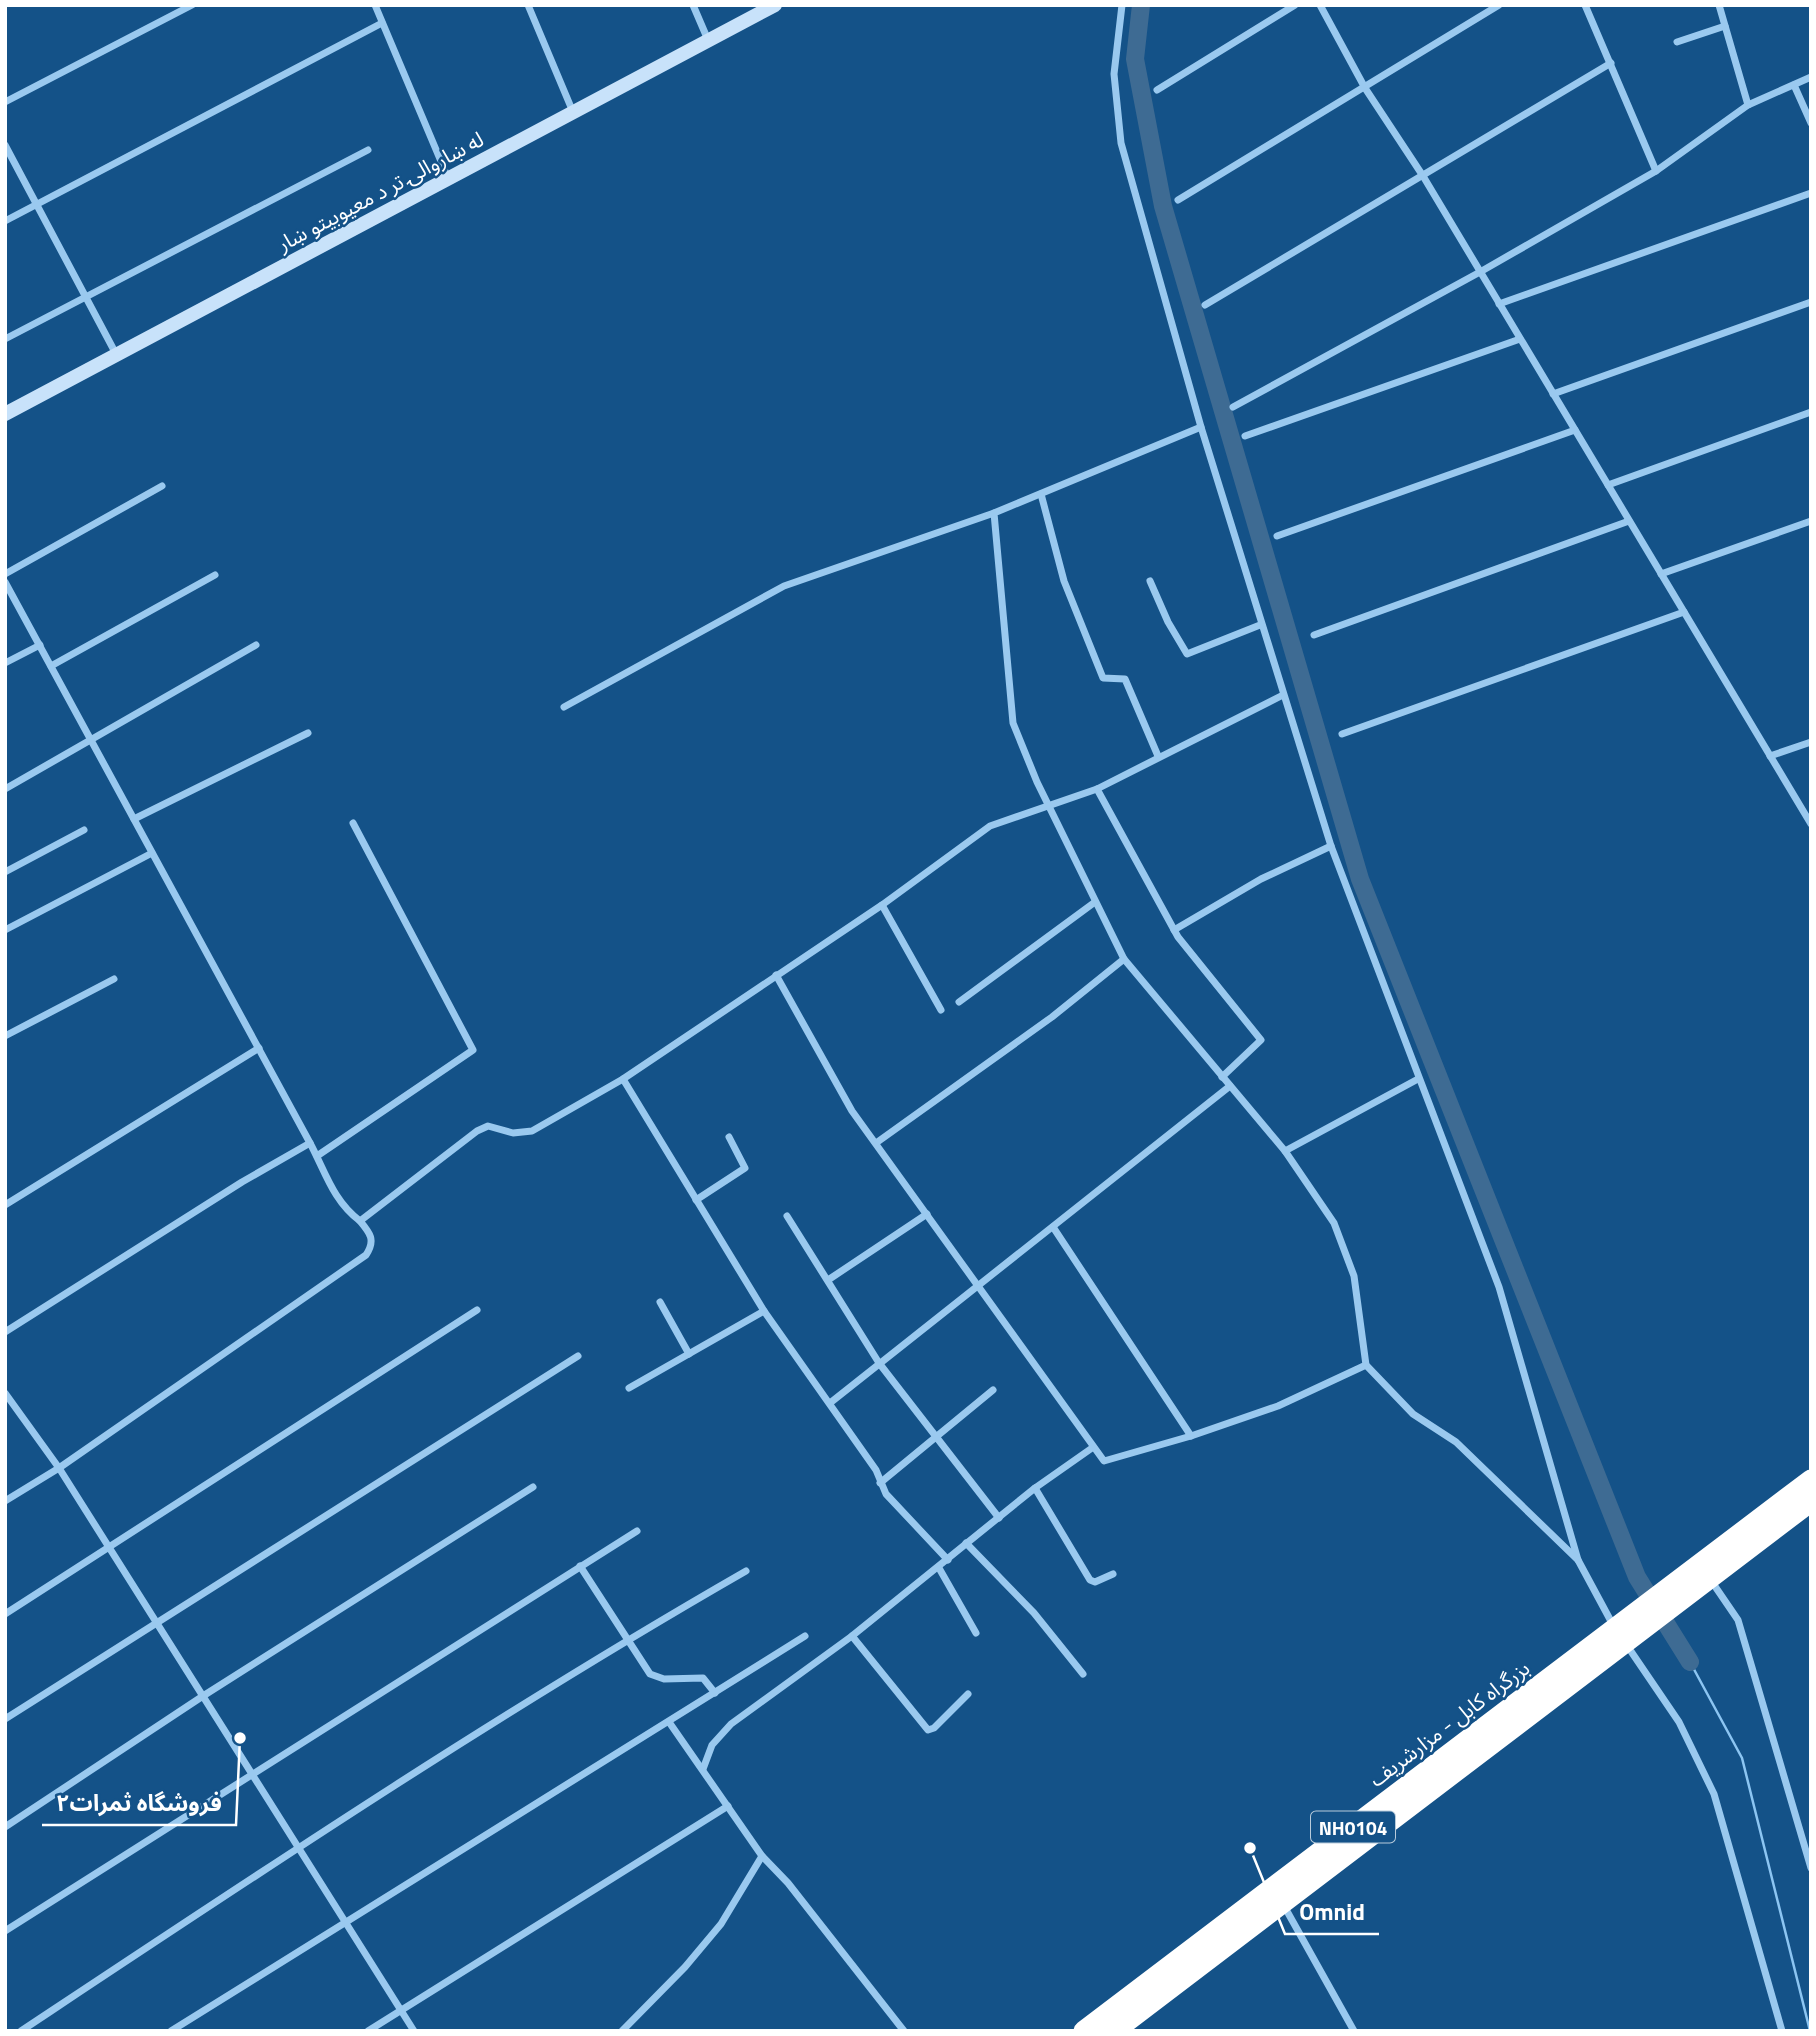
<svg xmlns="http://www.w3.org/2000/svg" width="1816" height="2036" font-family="'Titillium Web','Noto Sans Arabic',sans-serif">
<rect width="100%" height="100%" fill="#145288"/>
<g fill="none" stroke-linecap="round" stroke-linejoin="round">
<polyline stroke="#8cc5f2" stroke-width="2.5" points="1690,1662 1742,1758 1810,2031"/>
<polyline stroke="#3e6b93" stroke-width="18" points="1141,5 1135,59 1163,206 1360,879 1637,1577 1690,1662"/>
<g stroke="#9ac9ef" stroke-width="7">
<polyline points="375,5 448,178"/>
<polyline points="528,5 573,112"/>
<polyline points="693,5 708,40"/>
<polyline points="1122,5 1114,74 1121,143 1201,427 1331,846 1499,1287 1578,1560"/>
<polyline points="1320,5 1365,88 1423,176 1811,824"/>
<polyline points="1585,5 1656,171"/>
<polyline points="1719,5 1748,105"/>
<polyline points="1677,42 1725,26"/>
<polyline points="1794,85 1811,123"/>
<polyline points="1157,90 1295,5"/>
<polyline points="5,102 192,5"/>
<polyline points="5,145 116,354"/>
<polyline points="1178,200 1499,5"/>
<polyline points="5,221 382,23"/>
<polyline points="1499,304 1811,193"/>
<polyline points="1205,305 1611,63"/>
<polyline points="5,339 368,150"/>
<polyline points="1553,394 1811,302"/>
<polyline points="1233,407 1480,272 1656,171 1748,105 1811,77"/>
<polyline points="1201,427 994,513 1013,723 1037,782 1124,959 1285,1151 1334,1223 1354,1276 1366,1365 1413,1414 1456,1442 1578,1560 1613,1625"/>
<polyline points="1245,436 1520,339"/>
<polyline points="1608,485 1811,412"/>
<polyline points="1041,494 1064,581 1103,678 1125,679 1158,756"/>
<polyline points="1277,536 1575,430"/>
<polyline points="5,574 162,486"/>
<polyline points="1661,574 1811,521"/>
<polyline points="1150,581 1168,622 1187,654 1260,625"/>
<path d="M5,582L310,1143C325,1171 333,1201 360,1221"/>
<polyline points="1314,635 1629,521"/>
<polyline points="5,663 40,645"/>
<polyline points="51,666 215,575"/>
<polyline points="564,707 784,586 994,513"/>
<polyline points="1342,734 1684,612"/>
<polyline points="1770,756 1811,742"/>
<polyline points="5,789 256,645"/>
<polyline points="1097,789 1178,937 1261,1040 1222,1077"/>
<polyline points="134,819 308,733"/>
<polyline points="5,872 84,830"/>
<polyline points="882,905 941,1010"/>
<polyline points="5,930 152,853"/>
<polyline points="1174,930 1261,879 1331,846"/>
<polyline points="776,975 852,1111 1104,1461 1191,1436 1278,1406 1366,1365"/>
<polyline points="959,1002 1095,902"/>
<polyline points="5,1036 114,979"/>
<polyline points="623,1079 764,1311 876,1470 886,1494 948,1560"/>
<polyline points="876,1143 1052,1017 1124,959"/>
<polyline points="1285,1151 1418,1079"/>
<polyline points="317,1156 473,1050 353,823"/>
<polyline points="696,1200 745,1168 729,1137"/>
<polyline points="5,1205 259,1048"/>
<polyline points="787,1216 879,1363 999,1518"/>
<polyline points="1053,1227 1191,1436"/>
<polyline points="828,1280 927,1214"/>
<polyline points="660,1302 689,1354"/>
<polyline points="5,1332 242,1182 310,1143"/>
<polyline points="629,1388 764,1311"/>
<polyline points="5,1393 59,1468 414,2031"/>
<polyline points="830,1403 1230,1086"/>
<polyline points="880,1483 993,1390"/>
<polyline points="1035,1488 1090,1580 1095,1582 1113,1574"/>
<path d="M5,1501L59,1468L366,1255C376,1240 370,1233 360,1221L477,1131L488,1126L513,1133L532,1131L623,1079L882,905L990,826L1097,789L1283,695"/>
<polyline points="966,1543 1034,1613 1083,1674"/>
<polyline points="580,1566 650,1674 664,1679 703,1678 715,1693"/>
<polyline points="939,1568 976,1633"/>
<polyline points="1710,1579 1738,1620 1811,1868"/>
<polyline points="5,1614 477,1310"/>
<polyline points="852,1636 928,1730 934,1728 968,1694"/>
<polyline points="1626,1644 1679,1722 1714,1794 1782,2031"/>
<polyline points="5,1719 578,1356"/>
<polyline points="669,1722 762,1856 788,1883 904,2031"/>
<polyline points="703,1769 712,1745 731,1724 852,1636 1035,1488 1092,1448"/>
<polyline points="5,1827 203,1696 533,1487"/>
<polyline points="1283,1904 1354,2031"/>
<polyline points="5,1931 637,1531"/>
<path d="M21,2031C259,1873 497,1714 746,1571"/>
<polyline points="171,2031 805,1636"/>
<polyline points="368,2031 728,1806"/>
<polyline points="622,2031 685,1967 721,1924 762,1856"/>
</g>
<polyline stroke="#c8e2fa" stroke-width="14" points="5,414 775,5"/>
<g stroke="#fff" stroke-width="21">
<polyline points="1084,2031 1811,1480"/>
<polyline points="1114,2031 1811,1501"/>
</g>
</g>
<g text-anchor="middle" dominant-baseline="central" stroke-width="5" stroke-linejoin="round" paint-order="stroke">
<rect fill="#145288" stroke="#b8cbdb" stroke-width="2" x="1311" y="1811.5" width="84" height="31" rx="5"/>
<g font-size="19" font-weight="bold" fill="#fff">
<text x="1353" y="1827">NH0104</text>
</g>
<g font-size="21" fill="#fff" stroke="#145288">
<text transform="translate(380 191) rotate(-28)">له ښاروالۍ تر د معیوبیتو ښار</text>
<text transform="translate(1449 1723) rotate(-37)">بزرگراه کابل - مزارشریف</text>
</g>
</g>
<path fill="none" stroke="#fff" stroke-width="2.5" d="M240 1738L236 1825H42M1250 1848L1285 1934H1379"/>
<g fill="#fff" stroke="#145288" stroke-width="2.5">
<circle cx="240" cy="1738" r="7"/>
<circle cx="1250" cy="1848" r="7"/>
</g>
<g font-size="23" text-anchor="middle" font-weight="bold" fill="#fff" stroke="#145288" stroke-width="5" stroke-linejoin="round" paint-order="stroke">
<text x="139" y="1811">فروشگاه ثمرات٢</text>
<text x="1332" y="1920">Omnid</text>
</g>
<rect width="1816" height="2036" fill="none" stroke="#ffffff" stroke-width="14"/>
</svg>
